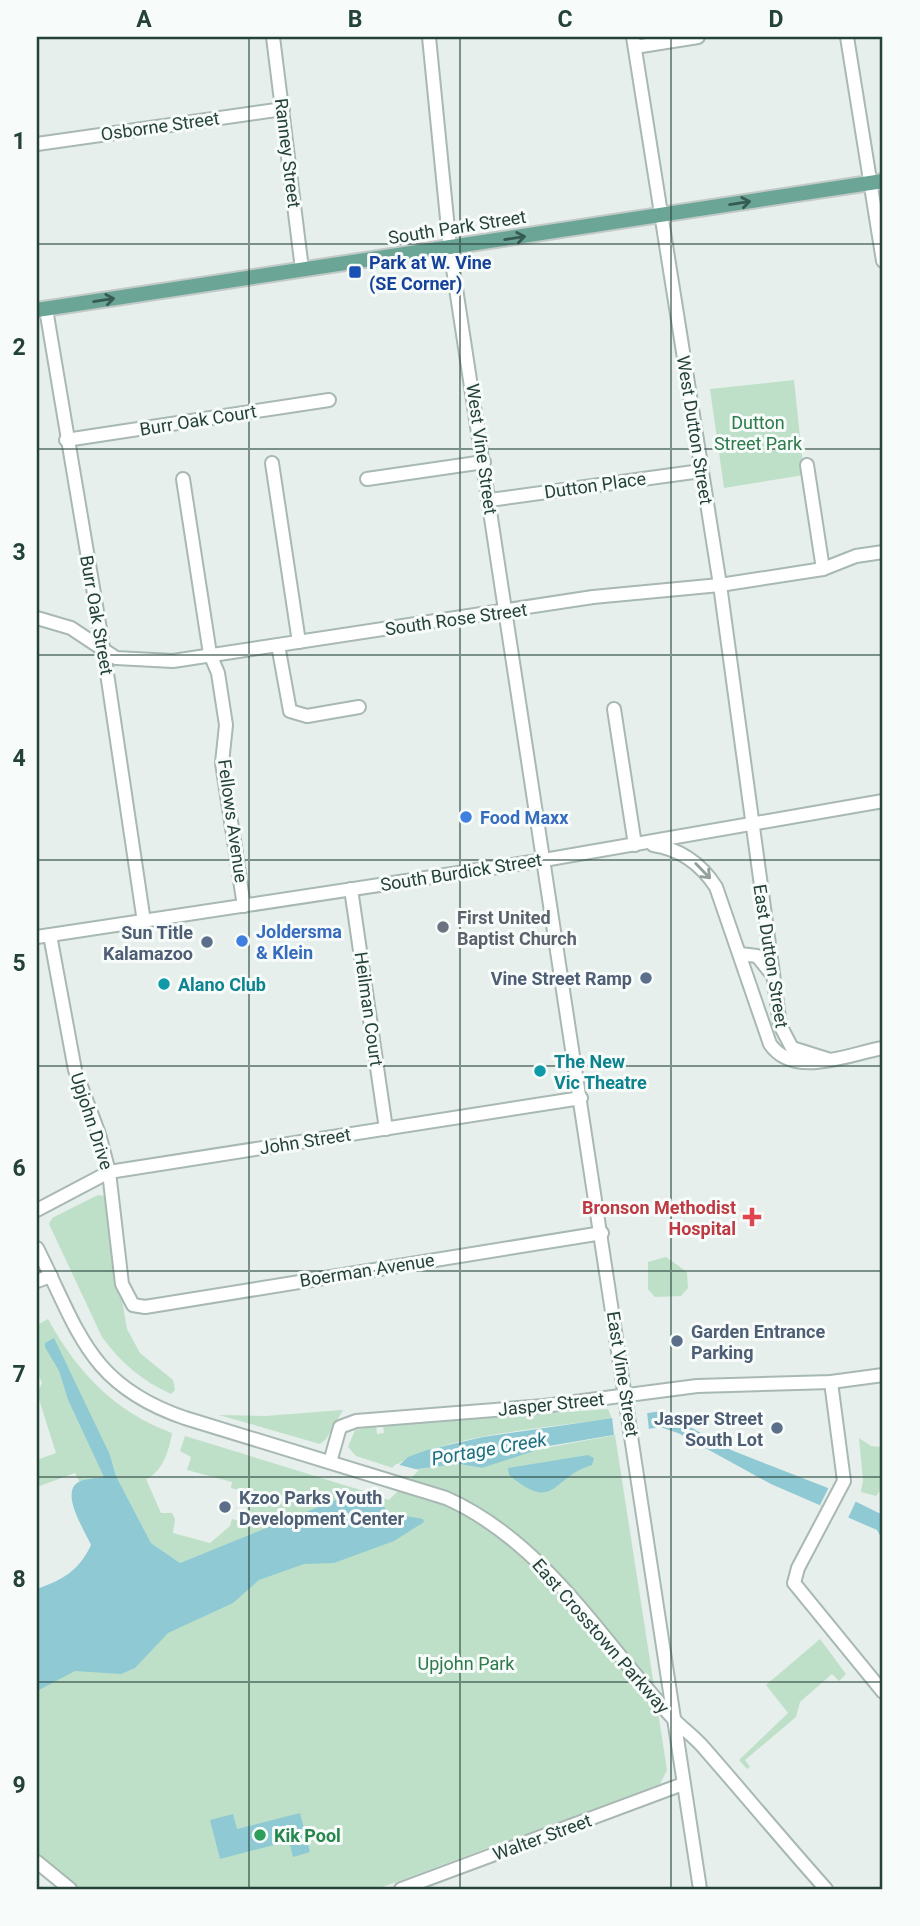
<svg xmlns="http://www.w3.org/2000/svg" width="920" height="1926" font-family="Roboto,sans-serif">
<rect width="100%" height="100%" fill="#e6efeb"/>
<g fill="#bfe0c8">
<polygon points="794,380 804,475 724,488 710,389"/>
<path d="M98,1195L104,1196L105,1200L127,1329L140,1353L173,1380L175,1390L171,1394C142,1381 120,1362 102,1337L49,1224L52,1218Z"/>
<polygon points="666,1257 687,1272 688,1288 681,1296 655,1297 648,1289 648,1262"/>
<path d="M48,1319C77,1372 115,1412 172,1433C169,1450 163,1472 146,1479L161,1513H172L175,1519L173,1533L210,1543L230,1526L232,1519L243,1522L248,1505L237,1502L240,1490L231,1488L232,1482L187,1470L191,1457L180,1451L185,1436L367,1492V1495L353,1494L180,1563L151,1543L116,1476L110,1455L45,1347L59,1371L68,1400L105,1478L79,1481L75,1473L37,1487V1460L56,1453L37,1393L42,1383L37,1371V1325Z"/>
<path d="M608,1409L612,1419C561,1425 426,1438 393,1468L356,1456L348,1447L355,1430L376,1426L377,1434L384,1433L383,1425Z"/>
<polygon points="343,1410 326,1439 320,1444 219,1415 265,1416"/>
<polygon points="615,1435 667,1770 660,1784 377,1889 77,1889 37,1856 37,1672 380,1504 417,1469 459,1464 482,1468 524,1452"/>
<polygon points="859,1438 871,1446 883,1447 883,1487 876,1496 861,1492 863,1480"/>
<polygon points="820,1639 846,1674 839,1681 832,1674 800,1702 796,1717 745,1760 750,1767 747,1769 739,1760 788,1713 766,1685"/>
</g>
<g fill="#8ec9d4">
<path d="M54,1338L110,1455L116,1476L151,1543L180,1563L353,1493L367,1495L408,1457L427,1450L483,1437L662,1411L731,1450L828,1488L883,1515V1541L877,1530L771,1484L678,1433L660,1427L549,1446L482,1468L459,1464L417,1469L381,1503L389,1513L423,1519L424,1522L394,1541L334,1563L304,1564L259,1580L233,1603L168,1633L135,1668L121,1674L75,1671L37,1691V1589C62,1580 79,1571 91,1545C85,1531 61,1495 77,1483C83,1478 96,1479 104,1477L68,1400L59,1371L45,1347V1343Z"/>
<path d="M588,1455L594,1458L592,1465C551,1477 556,1514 509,1475L508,1468Z"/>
<polygon points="300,1813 310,1852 293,1857 289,1841 220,1859 210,1820 233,1814 237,1829"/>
</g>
<g fill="#e6efeb">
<polygon points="647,1412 649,1430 614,1435 612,1417"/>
<polygon points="396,1464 419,1470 389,1500 366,1493"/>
<polygon points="829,1487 856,1501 848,1518 820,1505"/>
</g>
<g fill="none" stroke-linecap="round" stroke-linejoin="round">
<defs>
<g id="minor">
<polyline points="273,37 302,269"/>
<polyline points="429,37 450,249 700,1889"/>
<polyline points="633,37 720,585 780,1025 792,1048 827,1059"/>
<polyline points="847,37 883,261"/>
<polyline points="635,47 698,37"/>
<polyline points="37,144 283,109"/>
<polyline points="46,309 104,653 144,922"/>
<polyline points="66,440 329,400"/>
<polyline points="272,463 299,642"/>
<polyline points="807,465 823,569"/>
<polyline points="183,479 210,654 218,673 226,725 222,763 244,906"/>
<polyline points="367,479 484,462"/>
<polyline points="490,500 701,471"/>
<polyline points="37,618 71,628 116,658 173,661 593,597 720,585 823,569 856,556 883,552"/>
<polyline points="278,645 290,711 307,716 359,707"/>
<polyline points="614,709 635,845"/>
<path d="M653,845C681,849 701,864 716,887L770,1044C794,1079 848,1054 883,1048"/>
<polyline points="351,889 386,1129"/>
<polyline points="50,935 75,1070 99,1134 109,1172 122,1284 133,1305 145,1307 602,1233"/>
<polyline points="37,937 544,860 883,801"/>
<polyline points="740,954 757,956 770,972"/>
<polyline points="37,1210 109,1172 581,1098"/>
<path d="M37,1248C79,1331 88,1385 185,1418L446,1498C543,1541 601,1639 670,1715C680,1727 694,1736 704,1748C745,1795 785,1843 826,1889"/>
<polyline points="37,1281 51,1276"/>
<polyline points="831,1382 844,1481 798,1568 794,1583 883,1692"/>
<polyline points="330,1462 340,1427 356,1421 544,1406 697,1386 831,1382 883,1375"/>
<polyline points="37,1862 70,1889"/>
<polyline points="401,1889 683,1784"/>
</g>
<polyline id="major" points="37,310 883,181"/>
</defs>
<use href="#minor" stroke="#a8b8b2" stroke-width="16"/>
<use href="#major" stroke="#c2cac8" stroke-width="18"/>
<use href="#minor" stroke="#fff" stroke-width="12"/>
<use href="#major" stroke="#6aa596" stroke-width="14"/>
</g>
<defs><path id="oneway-shaft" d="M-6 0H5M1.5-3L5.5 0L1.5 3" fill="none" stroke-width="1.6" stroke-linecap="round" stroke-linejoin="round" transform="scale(1.75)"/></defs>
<g stroke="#365b51">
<use href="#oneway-shaft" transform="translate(740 203) rotate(-9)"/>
<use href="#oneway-shaft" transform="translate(515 238) rotate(-9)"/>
<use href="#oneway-shaft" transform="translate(104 300) rotate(-9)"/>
</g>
<use stroke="#92a09c" href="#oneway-shaft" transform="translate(703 871) rotate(46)"/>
<path fill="none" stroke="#24423a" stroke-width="2" stroke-opacity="0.55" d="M249,37V1889M460,37V1889M671,37V1889M37,244H883M37,449H883M37,655H883M37,860H883M37,1066H883M37,1271H883M37,1477H883M37,1682H883"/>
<rect fill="#1a4fb4" stroke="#f7fbf9" stroke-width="2.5" x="348" y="265" width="14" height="14" rx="3.5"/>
<g fill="#3f7fe0" stroke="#f7fbf9" stroke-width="2.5">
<circle cx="466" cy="817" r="7"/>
<circle cx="242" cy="941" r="7"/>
</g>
<circle fill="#6b7280" stroke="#f7fbf9" stroke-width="2.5" cx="443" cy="927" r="7"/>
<g fill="#5c6f8a" stroke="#f7fbf9" stroke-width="2.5">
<circle cx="207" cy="942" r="7"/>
<circle cx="646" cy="978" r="7"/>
<circle cx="677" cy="1341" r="7"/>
<circle cx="777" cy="1428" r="7"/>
<circle cx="225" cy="1507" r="7"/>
</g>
<g fill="#0f9aa8" stroke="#f7fbf9" stroke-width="2.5">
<circle cx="164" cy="984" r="7"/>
<circle cx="540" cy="1071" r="7"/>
</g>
<path fill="#e0444e" stroke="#f7fbf9" stroke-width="2.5" d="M748.5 1206.5h7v7h7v7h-7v7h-7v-7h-7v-7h7z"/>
<circle fill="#2e9e5b" stroke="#f7fbf9" stroke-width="2.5" cx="260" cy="1835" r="7"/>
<g text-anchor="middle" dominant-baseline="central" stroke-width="6" stroke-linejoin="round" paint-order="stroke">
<g font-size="18" fill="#24423a" stroke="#f7fbf9">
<text transform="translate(160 126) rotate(-8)">Osborne Street</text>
<text transform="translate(288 153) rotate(83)">Ranney Street</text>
<text transform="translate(457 227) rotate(-9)">South Park Street</text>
<text transform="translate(198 420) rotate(-9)">Burr Oak Court</text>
<text transform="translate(695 430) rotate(81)">West Dutton Street</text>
<text transform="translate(482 449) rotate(82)">West Vine Street</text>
<text transform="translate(595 485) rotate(-8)">Dutton Place</text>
<text transform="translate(97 615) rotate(80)">Burr Oak Street</text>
<text transform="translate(456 619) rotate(-8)">South Rose Street</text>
<text transform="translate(233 821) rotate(82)">Fellows Avenue</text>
<text transform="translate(461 872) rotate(-9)">South Burdick Street</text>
<text transform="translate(771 956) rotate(81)">East Dutton Street</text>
<text transform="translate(369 1009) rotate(82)">Heilman Court</text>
<text transform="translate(92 1121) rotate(72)">Upjohn Drive</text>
<text transform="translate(305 1141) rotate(-9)">John Street</text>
<text transform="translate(367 1270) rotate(-9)">Boerman Avenue</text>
<text transform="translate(623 1374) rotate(81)">East Vine Street</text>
<text transform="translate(551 1404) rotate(-6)">Jasper Street</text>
<text transform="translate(601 1636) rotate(49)">East Crosstown Parkway</text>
<text transform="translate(542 1837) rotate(-20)">Walter Street</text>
</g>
<g font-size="18" font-weight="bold" fill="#164399" stroke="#f7fbf9" text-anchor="start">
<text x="369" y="262">Park at W. Vine<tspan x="369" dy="21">(SE Corner)</tspan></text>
</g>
<g font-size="18" fill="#2d7a4b" stroke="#f7fbf9">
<text x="758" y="422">Dutton<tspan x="758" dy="21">Street Park</tspan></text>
<text x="466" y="1663">Upjohn Park</text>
</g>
<g font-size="18" font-weight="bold" fill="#366cbe" stroke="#f7fbf9" text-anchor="start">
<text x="480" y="817">Food Maxx</text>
<text x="256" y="931">Joldersma<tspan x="256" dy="21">&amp; Klein</tspan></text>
</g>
<g font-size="18" font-weight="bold" fill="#5b616d" stroke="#f7fbf9" text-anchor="start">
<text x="457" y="917">First United<tspan x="457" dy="21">Baptist Church</tspan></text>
</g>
<g font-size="18" font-weight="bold" fill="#4e5e75" stroke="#f7fbf9" text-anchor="end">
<text x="193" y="932">Sun Title<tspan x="193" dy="21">Kalamazoo</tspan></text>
<text x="632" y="978">Vine Street Ramp</text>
<text x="691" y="1331" text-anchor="start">Garden Entrance<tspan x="691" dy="21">Parking</tspan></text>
<text x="763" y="1418">Jasper Street<tspan x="763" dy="21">South Lot</tspan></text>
<text x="239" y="1497" text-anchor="start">Kzoo Parks Youth<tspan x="239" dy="21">Development Center</tspan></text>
</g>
<g font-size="18" font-weight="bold" fill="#0d838f" stroke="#f7fbf9" text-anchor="start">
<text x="178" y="984">Alano Club</text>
<text x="554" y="1061">The New<tspan x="554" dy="21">Vic Theatre</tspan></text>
</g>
<g font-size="18" font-weight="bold" fill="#be3a42" stroke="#f7fbf9" text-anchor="end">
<text x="736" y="1207">Bronson Methodist<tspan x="736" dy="21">Hospital</tspan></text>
</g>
<g font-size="18" font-weight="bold" fill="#27864d" stroke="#f7fbf9" text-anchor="start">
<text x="274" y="1835">Kik Pool</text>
</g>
<g font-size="19" font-style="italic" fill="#1c6f80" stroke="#f7fbf9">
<text transform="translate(489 1449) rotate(-10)">Portage Creek</text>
</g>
</g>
<rect width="920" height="1926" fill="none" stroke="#f7fbf9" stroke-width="77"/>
<rect x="38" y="38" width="843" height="1850" fill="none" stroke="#24423a" stroke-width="2.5"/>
<g font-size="23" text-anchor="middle" font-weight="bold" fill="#24423a">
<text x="144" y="27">A</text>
<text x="355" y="27">B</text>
<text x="565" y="27">C</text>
<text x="776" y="27">D</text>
<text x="19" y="149">1</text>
<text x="19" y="355">2</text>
<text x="19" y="560">3</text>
<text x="19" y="766">4</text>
<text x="19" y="971">5</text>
<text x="19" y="1176">6</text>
<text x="19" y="1382">7</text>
<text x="19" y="1587">8</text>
<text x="19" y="1793">9</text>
</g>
</svg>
